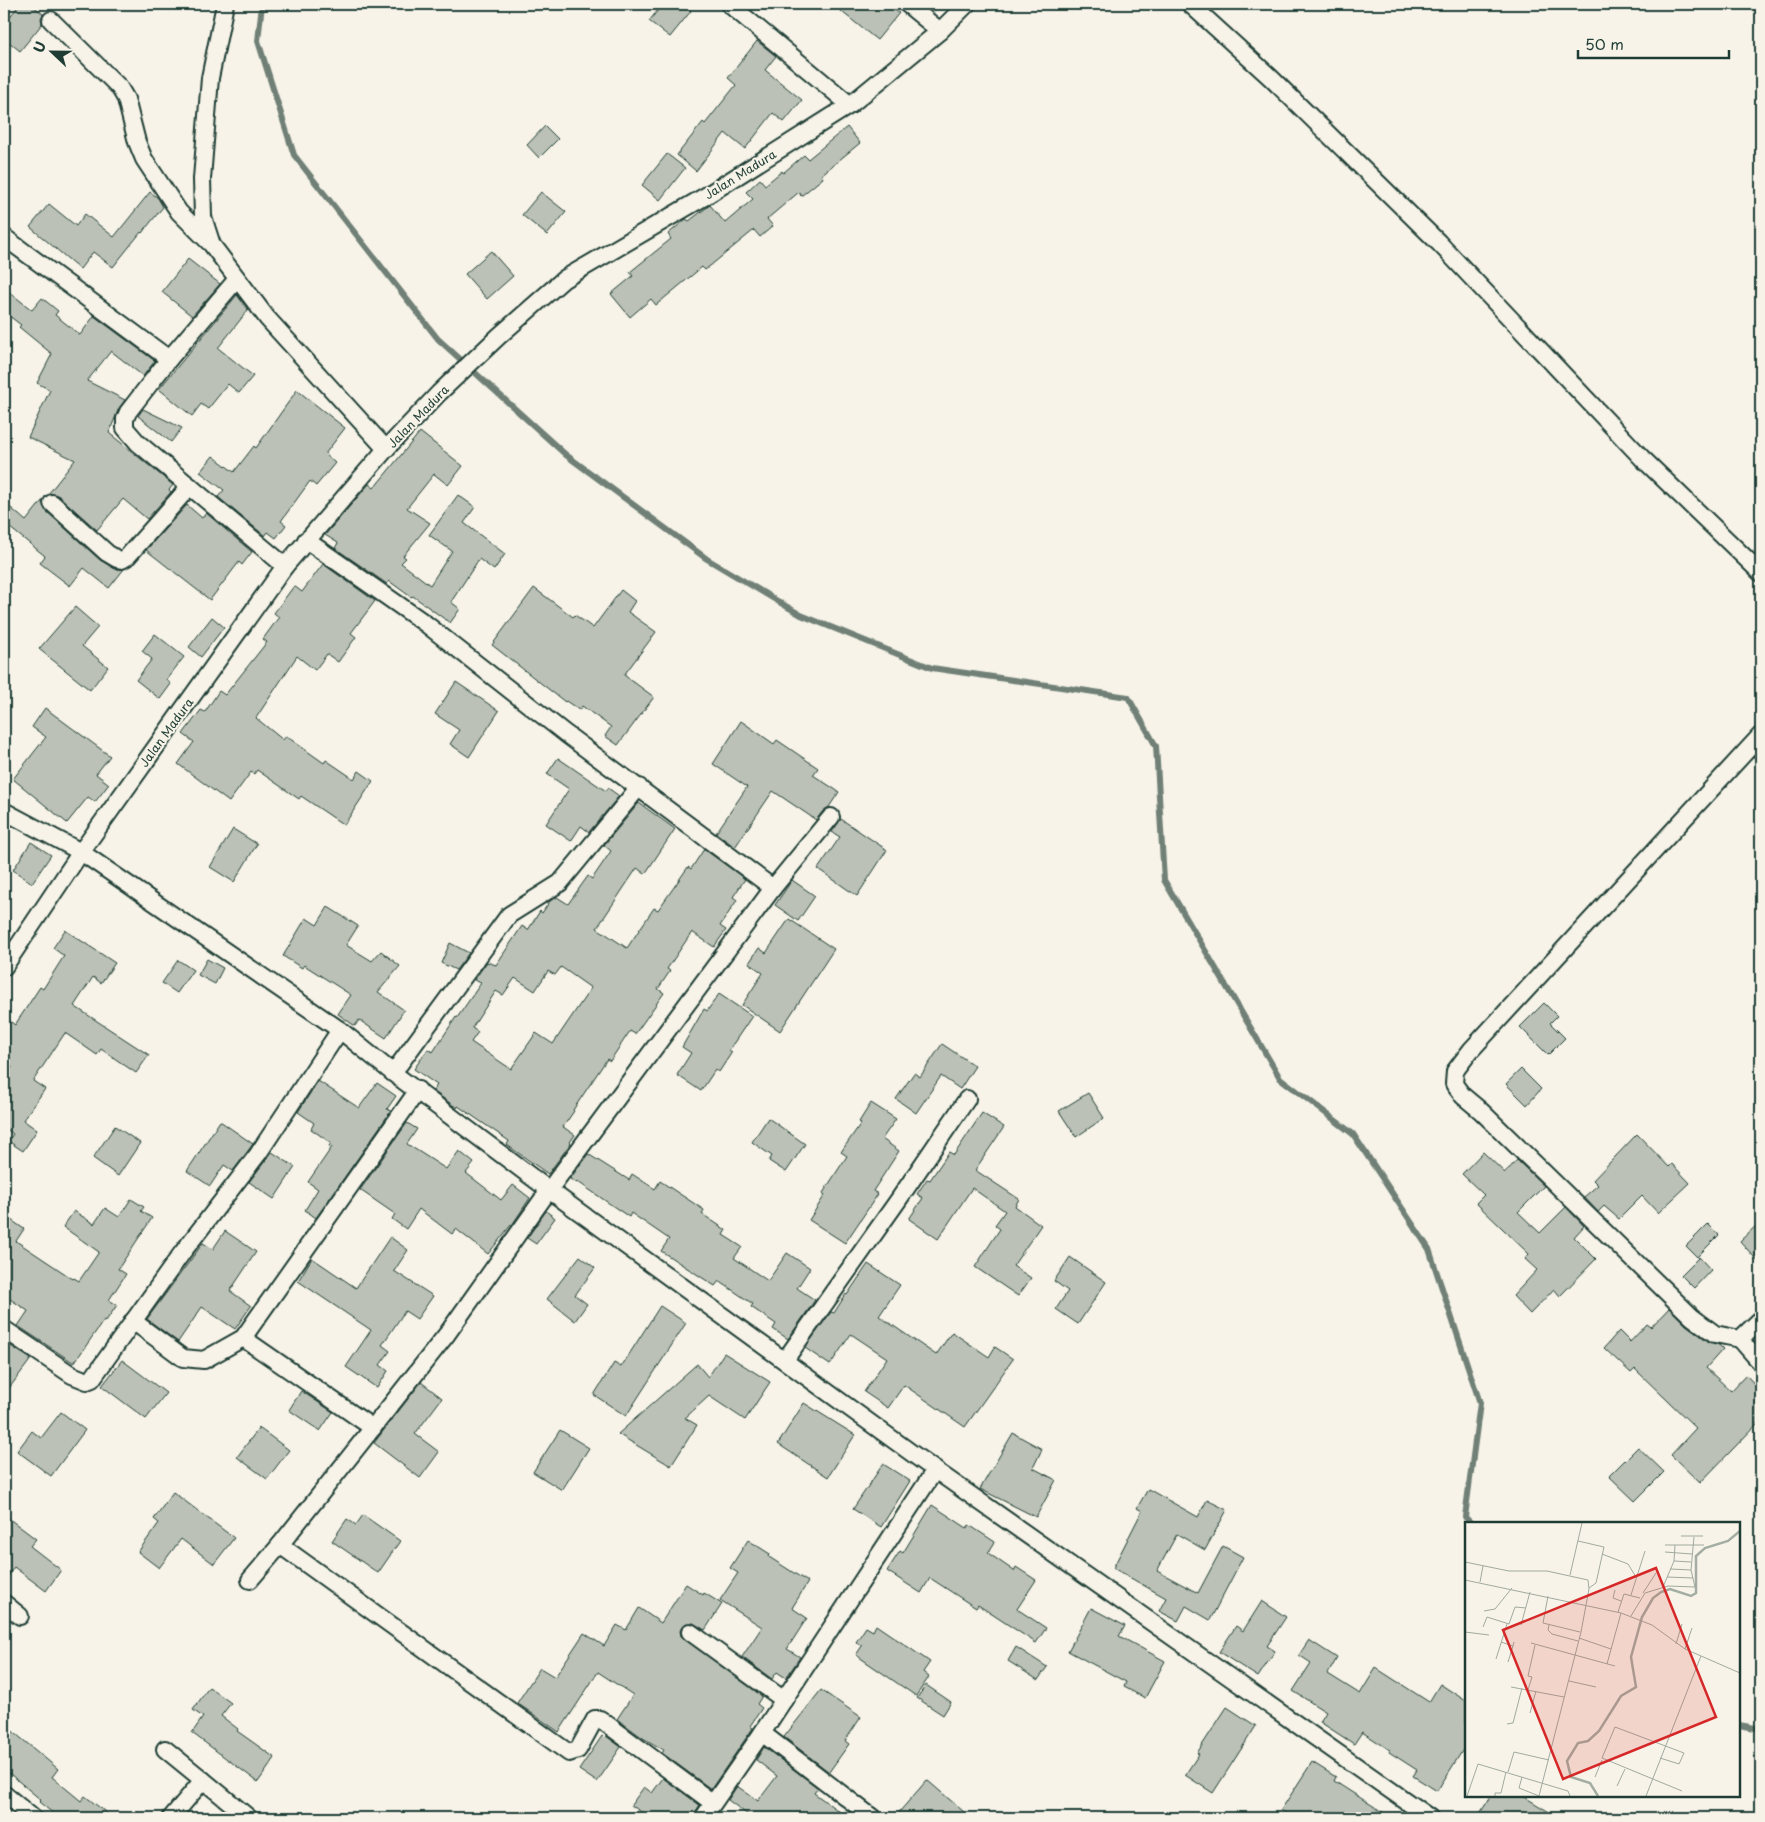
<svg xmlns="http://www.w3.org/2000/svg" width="1765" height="1822" font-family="'Playpen Sans',sans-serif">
<rect width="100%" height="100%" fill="#f7f3e8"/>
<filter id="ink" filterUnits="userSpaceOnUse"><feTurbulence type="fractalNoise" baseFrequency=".02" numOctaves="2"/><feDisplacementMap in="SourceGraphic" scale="10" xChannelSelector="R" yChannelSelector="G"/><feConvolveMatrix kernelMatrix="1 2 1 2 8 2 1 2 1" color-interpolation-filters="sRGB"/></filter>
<g filter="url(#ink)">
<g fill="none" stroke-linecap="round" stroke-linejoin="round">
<g stroke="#6f8077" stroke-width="6">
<polyline points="262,4 258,41 294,155 438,339 566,455 707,559 801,615 932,668 1128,697 1156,746 1164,880 1280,1078 1353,1134 1429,1249 1480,1403 1465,1517 1471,1523"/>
<polyline points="1739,1725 1761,1729"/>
</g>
</g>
<g fill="#bbc1b6" stroke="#1f3d34" fill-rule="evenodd">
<polygon points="20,4 31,4 43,14 41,18 42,24 20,51 4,38 4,24"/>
<polygon points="663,4 682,4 691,11 670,37 649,21"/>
<polygon points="832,4 887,4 899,13 877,40"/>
<polygon points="757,41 776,56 765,70 802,100 784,122 773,113 745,149 725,133 696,171 677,155 703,122 705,124 736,85 728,78"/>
<polygon points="545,126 558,139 539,158 527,145"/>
<polygon points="847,127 860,143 821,175 823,178 801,196 799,192 767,219 773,226 760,237 754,230 705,270 702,267 656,305 651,299 630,317 611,294 633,276 630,272 671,239 668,234 686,219 689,221 710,205 725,223 753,199 746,192 760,179 765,185 782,171 783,173 804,155 808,159"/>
<polygon points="667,154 685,168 660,200 642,185"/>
<polygon points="150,192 158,198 163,207 142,233 141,232 113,267 93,252 80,269 30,227 49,204 76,226 85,214 114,237"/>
<polygon points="541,192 566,212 547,235 522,215"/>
<polygon points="491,251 513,276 487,299 465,274"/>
<polygon points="188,259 220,284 192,316 162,292"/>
<polygon points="4,288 32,310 42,298 58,311 55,315 80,335 94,316 155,361 143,376 111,351 87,381 125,400 119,408 109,433 173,485 169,490 171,492 147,519 123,499 97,530 59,496 49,493 75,460 28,437 50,390 37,383 52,354 19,327 21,325 4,312"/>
<polygon points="237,295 248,310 218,348 253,376 239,393 228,384 208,409 201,404 192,416 159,389"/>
<polygon points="297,390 345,428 325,454 335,463 316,486 310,481 281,521 286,525 276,538 268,532 265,536 218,497 224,490 200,472 213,456 234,472 254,446 256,448"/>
<polygon points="143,409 182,428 171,442 138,416"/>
<polygon points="420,432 463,466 448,485 434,474 407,508 430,523 403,556 406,558 401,563 430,585 452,551 429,535 458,495 475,507 464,523 505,554 494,570 479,559 451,602 460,609 450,623 413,596 411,597 389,581 387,584 335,548 338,543 325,535 369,484 374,488"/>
<polygon points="42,501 45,510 100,560 115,569 124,569 109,588 84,568 70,586 40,563 45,556 4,523 4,502 26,521"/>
<polygon points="187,505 202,518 206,513 252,552 242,565 239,562 210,600 146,550"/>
<polygon points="323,564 375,601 351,633 356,637 338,662 327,654 315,670 297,656 256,718 283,740 286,736 324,763 326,760 354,779 359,771 373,781 344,825 301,796 299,799 257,770 254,774 251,772 229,802 178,764 194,742 183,734 201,710 205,712 219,691 225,695 267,642 263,639 279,617 274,613 294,586 302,592"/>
<polygon points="534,588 573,617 575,615 593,628 621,590 635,601 628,612 656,632 624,675 654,697 618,745 605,736 611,727 582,706 579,710 566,701 565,702 492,645"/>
<polygon points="75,607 98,627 82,646 108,667 90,690 39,649"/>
<polygon points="212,617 224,627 201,657 189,647"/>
<polygon points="155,634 184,657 166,680 171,684 160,699 136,680 152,659 142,651"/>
<polygon points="456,682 499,711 469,757 450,744 459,730 435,714"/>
<polygon points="45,708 110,756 96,774 109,784 95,802 88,797 67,823 13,779 46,737 32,727"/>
<polygon points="741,721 774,744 777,740 818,768 813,775 839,792 829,807 823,811 816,820 773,791 735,847 716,833 747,787 713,764"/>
<polygon points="558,758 606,791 608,788 619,796 589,832 581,826 571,841 546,824 569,789 547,774"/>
<path d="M639,803L675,829L645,874L637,868L597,928L627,948L654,908L658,910L688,867L691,869L704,849L745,879L733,897L737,900L720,926L726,930L714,947L692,932L667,969L670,971L658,989L664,993L652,1010L635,1034L630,1031L610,1061L607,1059L573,1110L574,1111L563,1127L575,1135L570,1142L571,1143L548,1174L507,1145L509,1141L458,1106L457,1108L433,1091L437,1085L414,1069L428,1049L433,1052L456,1017L457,1018L481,983L474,980L487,962L496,965L522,926L528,930L540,911L542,913L550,901L557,897L568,904L588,876L592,879L611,851L604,845ZM561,967L591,988L553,1044L536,1033L511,1069L471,1042L478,1032L472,1028L496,991L503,995L515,978L535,991L548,971L555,975Z"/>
<polygon points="841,819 887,850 857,896 818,869 840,837 832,832"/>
<polygon points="233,829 257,844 234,882 210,867"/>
<polygon points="31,842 51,855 32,883 13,870"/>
<polygon points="792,880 815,896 798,921 775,905"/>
<polygon points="328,907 358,926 346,945 372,961 381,951 400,966 378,992 404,1010 386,1038 359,1020 355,1026 338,1014 351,995 304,965 302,968 283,956 306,918 317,925"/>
<polygon points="789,919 834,949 780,1031 742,1005 763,973 749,963 759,948 766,953"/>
<polygon points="65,930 115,963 101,983 93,977 74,1006 149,1055 136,1073 101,1049 97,1055 65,1033 33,1081 45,1089 23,1120 37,1130 23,1151 8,1141 13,1134 4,1127 4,1080 12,1067 4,1061 4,1017 15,1025 40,987 43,989 64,956 53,948"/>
<polygon points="450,943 469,953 456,970 441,963"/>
<polygon points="207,959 223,968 215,984 198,975"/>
<polygon points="178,960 193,970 177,993 162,983"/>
<polygon points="719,994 752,1016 729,1050 732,1052 719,1072 715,1070 701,1091 677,1075 691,1053 682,1047 704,1009 707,1011"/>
<polygon points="1544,1003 1557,1016 1550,1023 1565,1038 1548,1055 1520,1027"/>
<polygon points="942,1044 975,1066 960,1089 941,1076 916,1113 896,1099 914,1073 920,1077"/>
<polygon points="1521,1069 1541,1089 1527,1105 1506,1084"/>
<polygon points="318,1081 359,1108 377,1083 396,1096 387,1109 391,1111 316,1218 305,1210 318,1189 308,1182 332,1147 329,1146 331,1143 311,1129 314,1123 298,1112"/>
<polygon points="1088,1093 1104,1118 1076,1137 1059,1111"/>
<polygon points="871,1103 896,1119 882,1139 899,1151 873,1191 878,1194 845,1243 809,1220 825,1195 823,1193 847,1156 841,1152 861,1123 859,1122"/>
<polygon points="982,1113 1004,1127 975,1170 1019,1199 1015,1206 1041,1225 1013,1266 1031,1278 1018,1296 975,1267 1000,1229 995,1225 1005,1211 972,1188 938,1239 909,1219 923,1198 917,1194 927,1179 930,1180 949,1152 954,1155"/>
<polygon points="768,1118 805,1144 786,1172 769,1161 772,1156 752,1142"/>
<polygon points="220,1121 253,1144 233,1171 224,1165 210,1186 187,1171"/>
<polygon points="407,1123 417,1129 407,1144 446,1169 459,1151 474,1163 466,1173 501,1200 513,1185 530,1198 512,1225 511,1225 488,1254 456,1229 452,1234 419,1209 406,1229 392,1219 395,1214 360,1190"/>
<polygon points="115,1126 140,1143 118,1176 93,1158"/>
<polygon points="1637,1134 1669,1167 1672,1164 1690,1183 1658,1213 1642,1196 1619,1219 1604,1206 1598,1212 1584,1197 1598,1185 1593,1180"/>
<polygon points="272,1152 295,1167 274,1199 249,1182"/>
<polygon points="1483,1152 1505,1173 1517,1160 1544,1186 1518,1212 1540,1233 1566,1207 1584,1226 1574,1237 1596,1259 1560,1296 1554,1289 1530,1314 1513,1296 1537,1270 1525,1259 1529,1254 1476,1203 1484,1195 1462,1174"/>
<polygon points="588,1154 629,1180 632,1174 655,1189 660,1181 704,1210 702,1214 726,1230 723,1235 742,1247 734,1258 768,1281 787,1253 810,1268 797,1288 815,1300 788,1339 773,1329 776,1324 751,1307 753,1304 719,1281 715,1286 661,1251 669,1239 631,1213 629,1217 578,1182 577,1183 570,1179"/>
<polygon points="131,1199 144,1207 141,1211 152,1218 118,1269 126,1274 109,1300 117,1305 106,1321 104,1320 74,1363 18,1326 28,1311 4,1295 4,1215 24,1229 16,1241 73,1279 74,1278 79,1281 99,1252 63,1227 74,1211 94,1224 105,1208 119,1217"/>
<polygon points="546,1211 555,1218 536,1244 527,1238"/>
<polygon points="1761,1221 1761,1265 1740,1241"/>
<polygon points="1708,1224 1719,1235 1697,1257 1686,1246"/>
<polygon points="225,1231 256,1252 230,1291 251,1306 235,1329 202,1307 178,1342 147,1319 203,1243 213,1249"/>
<polygon points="390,1237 408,1250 394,1271 433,1296 417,1319 405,1311 382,1345 390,1351 380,1365 388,1371 377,1388 346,1367 371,1330 298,1281 312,1258 356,1288"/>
<polygon points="580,1256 595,1268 575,1295 587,1304 575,1321 547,1299"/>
<polygon points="1070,1257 1106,1282 1078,1324 1056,1309 1068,1291 1054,1281"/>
<polygon points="1699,1257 1711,1270 1694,1288 1681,1275"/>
<polygon points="868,1264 900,1285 879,1316 936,1355 952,1332 989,1357 995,1347 1013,1359 965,1427 904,1385 888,1408 864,1392 887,1358 851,1334 830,1365 805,1348 831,1312 834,1313 846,1294 847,1295"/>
<polygon points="660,1306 686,1323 626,1416 594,1395 614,1363 621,1367"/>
<polygon points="1669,1308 1686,1325 1709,1342 1719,1345 1723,1349 1706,1368 1731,1391 1746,1375 1761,1391 1761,1420 1700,1483 1671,1455 1696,1428 1635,1369 1631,1373 1604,1348 1619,1331 1630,1342 1647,1324 1651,1327"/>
<polygon points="6,1343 31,1359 4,1395 4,1347"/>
<polygon points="724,1353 770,1382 745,1420 709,1396 685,1418 697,1425 671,1466 618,1434 697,1364 708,1377"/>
<polygon points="122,1360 166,1393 146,1419 102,1386"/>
<polygon points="421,1382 442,1398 415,1434 439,1452 420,1478 374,1443"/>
<polygon points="301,1391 333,1412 320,1431 289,1410"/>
<polygon points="804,1403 855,1435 828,1477 778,1444"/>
<polygon points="61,1412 85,1430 51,1476 17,1451 32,1431 41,1438"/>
<polygon points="259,1428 289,1450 267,1479 237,1457"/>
<polygon points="560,1430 589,1448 562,1490 533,1472"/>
<polygon points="1013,1433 1042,1449 1033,1468 1056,1480 1036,1517 980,1489"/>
<polygon points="1638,1447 1664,1472 1635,1501 1609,1476"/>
<polygon points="883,1464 910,1481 881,1527 853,1509"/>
<polygon points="1148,1489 1198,1517 1207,1500 1227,1510 1205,1550 1177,1534 1157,1571 1198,1593 1223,1546 1243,1557 1210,1620 1186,1606 1178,1621 1159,1611 1166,1598 1113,1568 1142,1511 1137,1508"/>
<polygon points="173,1492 234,1538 214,1564 181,1539 159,1568 138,1552 159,1523 154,1519"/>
<polygon points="932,1505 967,1528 969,1525 995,1542 988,1553 1014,1571 1016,1567 1036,1580 1017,1609 1046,1628 1036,1643 978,1605 976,1608 930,1578 921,1593 887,1571 900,1551 903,1553"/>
<polygon points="4,1515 36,1539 30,1546 61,1570 46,1591 14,1567 4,1582"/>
<polygon points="363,1515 400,1541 378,1573 332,1541 347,1519 356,1525"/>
<polygon points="748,1540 770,1554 769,1557 808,1582 792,1608 807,1618 787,1649 800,1657 786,1678 777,1672 772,1679 742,1657 762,1627 720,1600 738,1573 730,1568"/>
<polygon points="686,1584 703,1595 704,1593 722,1604 705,1630 695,1624 686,1623 682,1627 680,1631 681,1636 762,1696 757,1704 762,1708 750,1726 753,1728 711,1789 662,1753 664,1750 643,1738 617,1719 633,1695 598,1672 559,1732 517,1703 540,1668 555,1677 584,1633 604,1646 617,1625 626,1630 639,1608 661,1623"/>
<polygon points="1262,1601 1286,1617 1267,1646 1275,1651 1258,1677 1219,1652 1236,1626 1243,1631"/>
<polygon points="1091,1608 1125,1626 1119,1636 1165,1661 1145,1698 1124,1687 1126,1682 1068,1651"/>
<polygon points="876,1625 930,1662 923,1672 929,1677 916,1696 856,1655 862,1646 856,1642 866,1627 873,1631"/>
<polygon points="1309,1640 1337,1658 1328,1674 1360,1694 1376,1668 1429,1702 1440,1684 1466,1701 1466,1745 1437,1791 1413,1776 1417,1770 1389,1752 1390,1750 1362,1732 1354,1744 1320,1722 1326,1712 1293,1691 1311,1663 1299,1655"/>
<polygon points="1016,1647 1047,1667 1038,1680 1008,1661"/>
<polygon points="926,1685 951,1702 943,1715 917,1698"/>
<polygon points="209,1687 231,1703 221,1716 238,1729 237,1731 275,1758 258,1782 192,1733 203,1717 193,1710"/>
<polygon points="821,1690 861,1717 845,1741 849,1744 829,1772 784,1737"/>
<polygon points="1227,1707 1256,1726 1213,1793 1185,1775 1199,1754 1197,1753"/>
<polygon points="4,1724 58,1769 52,1777 81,1801 85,1796 113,1818 59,1818 39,1802 41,1800 4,1769"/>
<polygon points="602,1736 604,1738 606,1736 621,1747 597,1782 579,1770"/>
<polygon points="764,1747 818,1788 814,1793 848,1818 746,1818 748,1815 728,1800 737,1786 758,1801 777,1776 756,1760"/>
<polygon points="1312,1762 1336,1777 1334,1781 1392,1818 1293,1818 1281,1810"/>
<polygon points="663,1778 700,1805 691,1818 650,1818 631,1805 644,1787 652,1793"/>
<polygon points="927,1780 971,1818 894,1818"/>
<polygon points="1491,1796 1523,1796 1559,1818 1477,1818"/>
</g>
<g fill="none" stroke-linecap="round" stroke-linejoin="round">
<defs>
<g id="minor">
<polyline points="225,4 210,78 202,179 203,217 212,245 267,318 386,449"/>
<polyline points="729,4 850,105"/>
<polyline points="907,4 940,31"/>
<polyline points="1190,4 1270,77 1439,243 1642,458 1761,573"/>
<polyline points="51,20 119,87 126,99 137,142 144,159 179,212 209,242"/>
<polyline points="4,237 169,359"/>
<polyline points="237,279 169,359 128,412 125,419 125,428 138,443 285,566"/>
<polyline points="52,503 107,553 117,559 122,560 127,557 190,486"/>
<polyline points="306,540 426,624 566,734 773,888"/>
<polyline points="1761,735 1471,1050 1455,1071 1454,1084 1463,1096 1481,1111 1692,1317 1715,1334 1740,1339 1761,1319"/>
<polyline points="4,811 81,852 340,1030 393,1073 549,1190 935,1470 1430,1818"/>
<polyline points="4,967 81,852 285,566 386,449 439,393 499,336 564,279 704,197 850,105 940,31 967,4"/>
<polyline points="393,1073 509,915 560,883 639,787"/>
<polyline points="133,1321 183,1358 204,1360 243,1338 418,1090"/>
<polyline points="4,1329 72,1375 87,1381 92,1379 182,1253 258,1154 340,1030"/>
<polyline points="243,1338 373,1428"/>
<polyline points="1740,1339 1761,1363"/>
<polyline points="785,1360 899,1199 967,1099"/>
<polyline points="280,1545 569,1753 578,1750 595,1719 600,1719 713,1803"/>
<polyline points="250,1580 280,1545 447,1334 549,1190 773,888 831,817"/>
<polyline points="4,1603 20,1616"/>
<polyline points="690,1632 784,1700"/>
<polyline points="762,1733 873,1818"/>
<polyline points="165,1749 203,1780 171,1818"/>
<polyline points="203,1780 249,1818"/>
<polyline points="4,1794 33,1818"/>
<polyline points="703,1818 762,1733 935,1470"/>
</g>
</defs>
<use href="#minor" stroke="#1f3d34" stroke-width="20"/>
<use href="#minor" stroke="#f7f3e8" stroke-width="16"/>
</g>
</g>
<g text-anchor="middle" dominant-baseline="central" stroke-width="4" stroke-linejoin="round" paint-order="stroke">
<g font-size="12" fill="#1f3d34" stroke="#f7f3e8">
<text transform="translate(740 174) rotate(-32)">Jalan Madura</text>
<text transform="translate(418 416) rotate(-46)">Jalan Madura</text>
<text transform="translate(166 732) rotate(-54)">Jalan Madura</text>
</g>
</g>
<g transform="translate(1465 1522)">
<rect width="275" height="275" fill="#f7f3e8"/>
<path fill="none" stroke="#a4ada3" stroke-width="2.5" d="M133,274L125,261L106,255L102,239L113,221L123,219L134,209L156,174L171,165L166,135L177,95L188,76L196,70L205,67L226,74L231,71V34L240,26L263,19L275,9"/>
<path fill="none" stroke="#a1aaa0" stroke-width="1" d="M216,14H238M113,19L139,25L131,61L124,66M200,23H239M200,30L227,32M137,32L163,42L171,55M209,39L226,40M0,40L44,49H82L123,58L124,67L116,110L74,274M205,47L226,48M105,53L117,1M202,55L228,56M0,58L156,91L187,103L220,127L275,151M15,60L18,44M198,65L209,39L210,23M150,68L148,76L156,79M178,71L191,51M166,73L180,29M83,74L78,101L115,110M19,89L30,87L47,66M153,90L159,72L175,76M166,94L180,71L203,64L230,65L226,48L229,15M56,103L65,70M84,103L83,108L87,112L113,119M18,105L22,95L44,102L50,85L61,86M0,110L24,113M114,116L146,127M36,120L48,124L49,120M66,121L150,144M211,122L217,102M220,127L227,106M31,137L42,102M43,140L48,124M142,142L156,91M104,159L131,165M46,165L99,175M63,168L67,155L63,154L70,123M65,191L71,169M42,202L48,201L57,166M195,236L214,242L219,231L150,205L137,236L217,269M43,250L49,230L84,238M57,255L54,266L74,274M130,255L137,238M152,264L160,247M2,274L13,242L103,269L105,274M30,274V271H36L41,250M181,274L236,134"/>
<path fill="#d62828" fill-opacity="0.15" stroke="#d62828" stroke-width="2.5" d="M191,46L251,195L98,257L38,108Z"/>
<rect width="275" height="275" fill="none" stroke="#1f3d34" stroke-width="2.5"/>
</g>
<rect width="1765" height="1822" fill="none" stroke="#f7f3e8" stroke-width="20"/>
<rect x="10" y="10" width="1745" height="1802" fill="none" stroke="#1f3d34" stroke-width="2" filter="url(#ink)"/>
<g transform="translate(52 52) rotate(292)" stroke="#f7f3e8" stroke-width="4" paint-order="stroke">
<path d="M0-4L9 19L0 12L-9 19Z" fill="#1f3d34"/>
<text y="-8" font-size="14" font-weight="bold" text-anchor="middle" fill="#1f3d34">U</text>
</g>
<path d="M1578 50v8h151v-8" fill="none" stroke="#1f3d34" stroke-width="2.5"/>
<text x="1585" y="50" font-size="15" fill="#1f3d34" stroke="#f7f3e8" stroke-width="4" paint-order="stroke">50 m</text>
</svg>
